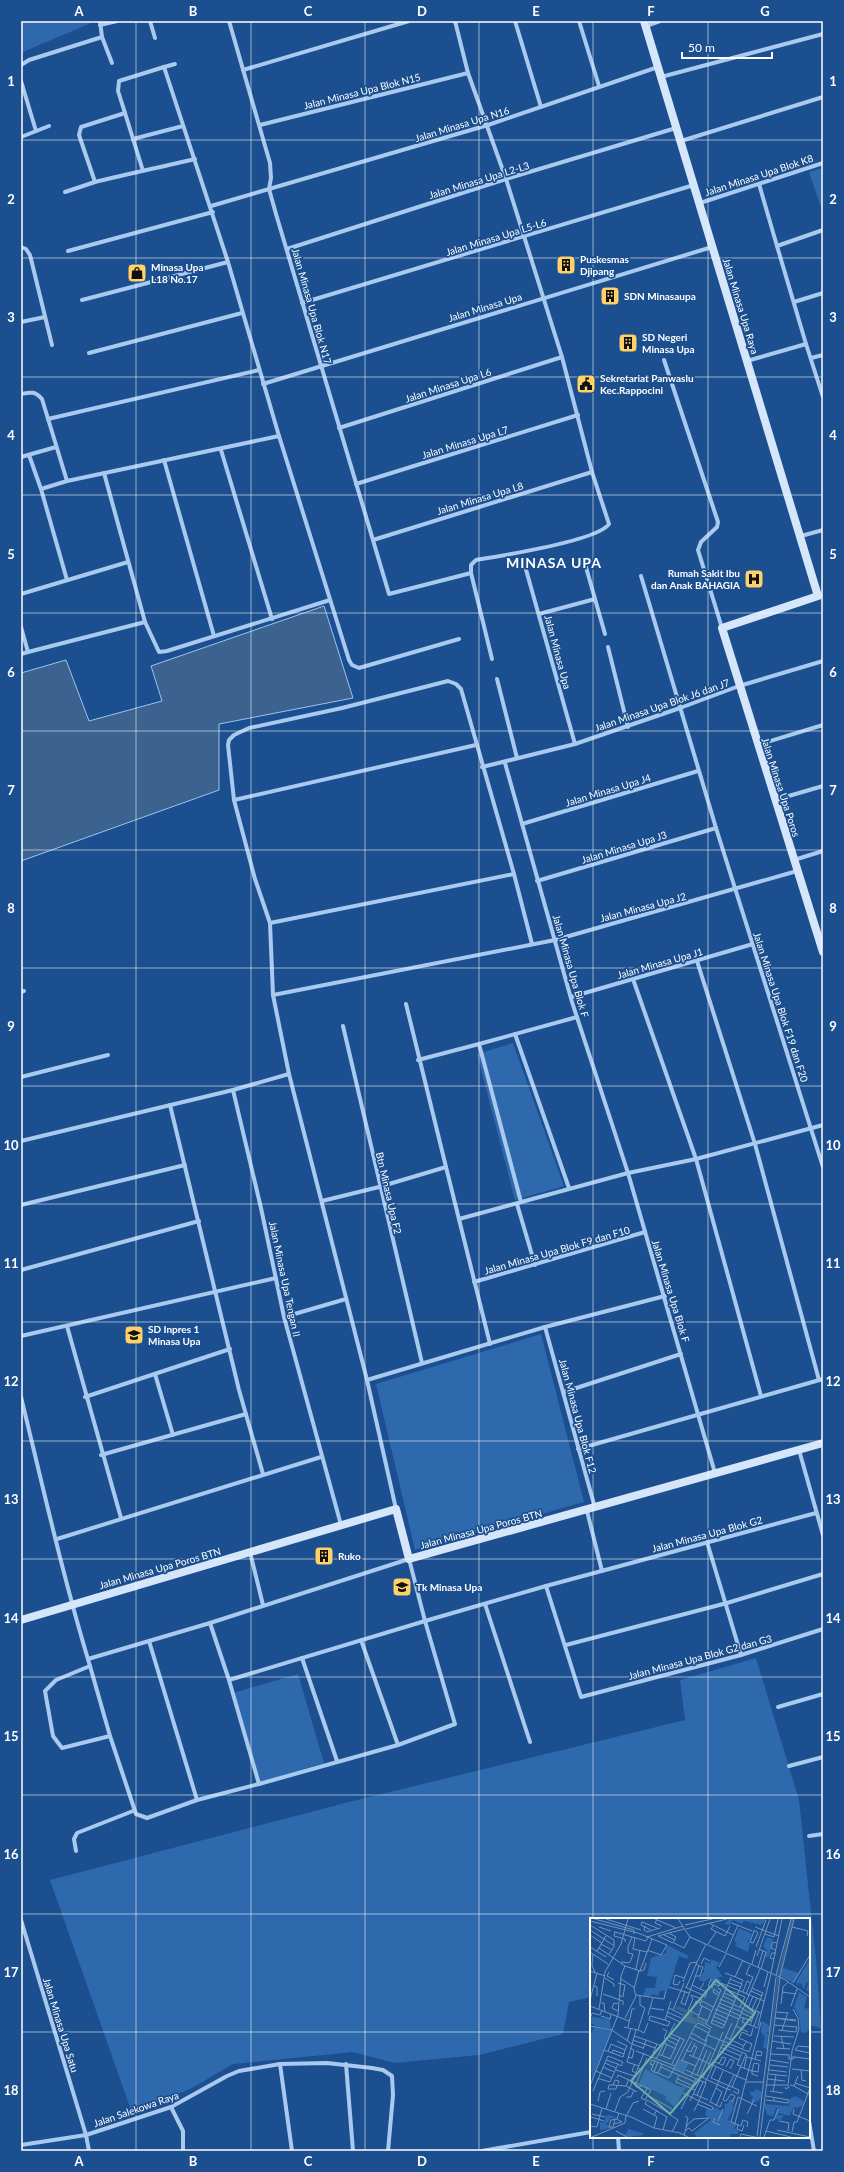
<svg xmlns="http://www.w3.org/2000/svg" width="844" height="2172" font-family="Lato,sans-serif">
<rect width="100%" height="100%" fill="#1b4f8f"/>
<g fill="#2e69ad">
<polygon points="21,21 89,21 89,24 25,51 21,55"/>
<polygon points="823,168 823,213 809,172"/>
<polygon points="513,1043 564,1186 515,1200 477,1054"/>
<polygon points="541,1334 584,1502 415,1550 376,1384"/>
<polygon points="756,1658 799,1800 816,1960 821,2028 809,2025 809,1919 591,1919 591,1997 569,2002 563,2034 479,2055 394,2063 353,2052 233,2064 192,2088 132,2113 50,1880 349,1802 685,1720 680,1680"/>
<polygon points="298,1674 324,1763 259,1783 233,1693"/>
</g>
<polygon fill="#3c6290" stroke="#9cc4f0" points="324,606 353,698 219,724 219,790 21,861 21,673 66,660 89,721 162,701 151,666"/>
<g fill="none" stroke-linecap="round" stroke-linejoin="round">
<g stroke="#a9c9ee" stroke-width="4">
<polyline points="150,21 155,38"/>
<path d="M229,21L270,163L271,178L269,189L276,214L389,594L471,573V565L476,560C500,556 598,541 609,524L592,472L562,357L506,179L468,73L455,21"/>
<polyline points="515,21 541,107"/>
<polyline points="579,21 599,86"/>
<polyline points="100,25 117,21"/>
<polyline points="646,26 660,21"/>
<polyline points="102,37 112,63"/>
<polyline points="21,65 29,60 102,37 100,21"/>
<polyline points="164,67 175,64"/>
<polyline points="243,70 409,21"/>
<polyline points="661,77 823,34"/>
<polyline points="21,81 36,131"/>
<polyline points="125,113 118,91 119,81 164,67 228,262 279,436 349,660 352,665 359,668 459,639"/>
<polyline points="260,125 468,73"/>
<polyline points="21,137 49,126"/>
<polyline points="133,139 183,126"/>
<polyline points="681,141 823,97"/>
<path d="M143,171L125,113L81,127L79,135L95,182C128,174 161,167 195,159"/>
<polyline points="759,184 777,246 823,230"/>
<polyline points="65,192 95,182"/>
<polyline points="700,203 823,163"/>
<polyline points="211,206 488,125 658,67"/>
<polyline points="777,246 806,344"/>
<polyline points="21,247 26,249 30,255 52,345"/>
<polyline points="287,249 506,179 676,128"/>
<polyline points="68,251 213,212"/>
<polyline points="82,300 228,262"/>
<polyline points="794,302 823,293"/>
<polyline points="302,303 694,185"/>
<polyline points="21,322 45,317"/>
<polyline points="89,353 242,313"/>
<polyline points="811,358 823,355"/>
<polyline points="664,360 718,522 717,527 701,542 698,550 722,628"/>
<polyline points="747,361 806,344 823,397"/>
<polyline points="263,384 712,247"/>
<path d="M21,394C31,392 35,391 42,399L67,481L279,436"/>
<polyline points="48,419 259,370"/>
<polyline points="339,428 562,357"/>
<polyline points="221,450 272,619"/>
<polyline points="29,455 41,489 67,580"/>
<polyline points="21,457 56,447"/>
<polyline points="164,460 214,636"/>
<polyline points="104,473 145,622 159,652 167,651 330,600"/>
<polyline points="356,484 578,415"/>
<polyline points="41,489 67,481"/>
<polyline points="801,536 823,530"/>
<polyline points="373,540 592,472"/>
<polyline points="584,560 595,599"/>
<polyline points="525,566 575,744"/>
<polyline points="471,573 492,659"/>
<polyline points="641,576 716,828 823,1167"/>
<polyline points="21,594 128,562"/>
<polyline points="539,614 595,599 605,634"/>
<polyline points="21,627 28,652 145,622"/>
<polyline points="608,647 628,727"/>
<polyline points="21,654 28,652"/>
<polyline points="497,679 517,758"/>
<polyline points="757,745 823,725"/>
<polyline points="482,767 575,744 680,708 739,686 823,661"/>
<polyline points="234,800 255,879 270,923 273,995 289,1074 367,1380 396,1509"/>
<polyline points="775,800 823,786"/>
<polyline points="522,824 698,771"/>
<polyline points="794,860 823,851"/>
<polyline points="514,874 532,944"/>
<polyline points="537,881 716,828"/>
<polyline points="270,923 514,874 461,689 456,684 448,681 342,708 249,728 234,735 229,740 228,745 234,800 476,745"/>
<polyline points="697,961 755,1144 819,1380"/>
<polyline points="633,979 696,1159 761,1396"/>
<polyline points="21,992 24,991"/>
<polyline points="273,995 555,940 797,871"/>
<polyline points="571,997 753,944"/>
<polyline points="343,1026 422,1363"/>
<polyline points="515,1034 569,1188"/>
<polyline points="479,1044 577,1017"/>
<polyline points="418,1060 479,1044 521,1202"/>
<polyline points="21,1077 108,1055"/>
<polyline points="233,1090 261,1208 284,1317 341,1525"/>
<polyline points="170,1105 239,1390 263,1474"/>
<polyline points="21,1141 233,1090 289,1074"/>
<polyline points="446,1167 490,1344"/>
<polyline points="322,1201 379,1187 446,1167 406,1004"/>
<polyline points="517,1204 535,1265"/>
<polyline points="21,1205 185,1165"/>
<polyline points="459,1219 628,1173 572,1002 505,763"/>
<polyline points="21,1270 199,1221"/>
<polyline points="474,1282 645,1232"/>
<polyline points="284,1317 346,1299"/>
<polyline points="67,1326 121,1518"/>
<polyline points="545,1327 595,1508"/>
<polyline points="21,1336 276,1278"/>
<polyline points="155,1374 173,1435"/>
<polyline points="367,1380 545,1327 665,1296"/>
<polyline points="564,1392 681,1354"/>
<path d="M21,1397C43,1487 63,1577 90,1666"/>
<polyline points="85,1397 230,1349"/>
<polyline points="578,1449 823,1379"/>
<polyline points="799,1450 823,1535"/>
<polyline points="101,1455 246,1414"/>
<polyline points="715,1473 628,1173 696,1159 823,1125"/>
<polyline points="587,1511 602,1571"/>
<polyline points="57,1539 321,1457"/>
<polyline points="707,1542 741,1655"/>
<polyline points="250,1552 263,1605"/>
<polyline points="546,1586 581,1697 741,1655 823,1629"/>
<polyline points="485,1604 530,1742"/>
<polyline points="210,1623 409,1559 425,1621 546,1586 816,1513"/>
<polyline points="361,1640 398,1745"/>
<polyline points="149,1641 197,1800 259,1784"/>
<polyline points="566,1645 727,1603 823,1574"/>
<polyline points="302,1658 337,1761"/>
<polyline points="88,1659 210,1623 229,1680 259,1784 398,1745 455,1724 425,1621 229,1680"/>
<polyline points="778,1707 823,1694"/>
<polyline points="110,1736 62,1748 53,1736 45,1691 56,1680 90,1666 110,1736 136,1814 147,1818 197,1800"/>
<polyline points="789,1766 823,1757"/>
<polyline points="809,1836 823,1834"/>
<polyline points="76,1851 74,1839 77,1833 133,1811"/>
<polyline points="21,1920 86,2135 89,2151"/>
<polyline points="280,2064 292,2151"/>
<polyline points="346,2064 353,2151"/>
<polyline points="171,2107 183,2131 183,2151"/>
<polyline points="809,2121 814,2151"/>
<polyline points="618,2137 619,2151"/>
<polyline points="21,2145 86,2135 171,2107 227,2076 239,2071 280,2064 327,2063 372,2068 383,2070 392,2076 393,2095 388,2151"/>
<polyline points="482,2151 591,2132"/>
</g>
<g stroke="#d6e6fa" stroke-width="8">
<polyline points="644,21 818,596 722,628 823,952"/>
<polyline points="21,1620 396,1509 409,1559 823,1443"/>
</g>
</g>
<path fill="none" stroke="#fff" stroke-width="1" stroke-opacity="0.55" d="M136,21V2151M251,21V2151M365,21V2151M479,21V2151M593,21V1919M708,21V1919M21,140H823M21,258H823M21,377H823M21,495H823M21,613H823M21,731H823M21,850H823M21,968H823M21,1086H823M21,1204H823M21,1322H823M21,1441H823M21,1559H823M21,1677H823M21,1795H823M21,1914H823M21,2032H591M809,2032H823M593,2137V2151M708,2137V2151"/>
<defs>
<symbol id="building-square" viewBox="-11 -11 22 22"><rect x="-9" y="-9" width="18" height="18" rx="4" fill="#ffd166" stroke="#1b4f8f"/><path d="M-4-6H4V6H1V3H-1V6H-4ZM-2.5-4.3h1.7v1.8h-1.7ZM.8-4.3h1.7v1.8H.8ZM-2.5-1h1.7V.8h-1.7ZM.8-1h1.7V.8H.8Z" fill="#111"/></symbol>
<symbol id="shop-square" viewBox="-11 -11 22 22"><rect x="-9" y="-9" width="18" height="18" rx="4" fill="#ffd166" stroke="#1b4f8f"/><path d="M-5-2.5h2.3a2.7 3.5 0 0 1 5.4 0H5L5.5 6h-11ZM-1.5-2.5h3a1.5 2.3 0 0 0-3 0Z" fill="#111"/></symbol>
<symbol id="civic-square" viewBox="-11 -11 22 22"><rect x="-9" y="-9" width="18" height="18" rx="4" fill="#ffd166" stroke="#1b4f8f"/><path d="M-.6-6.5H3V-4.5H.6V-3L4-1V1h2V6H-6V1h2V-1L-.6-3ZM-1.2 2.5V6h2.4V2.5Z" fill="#111"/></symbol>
<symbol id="hospital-square" viewBox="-11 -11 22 22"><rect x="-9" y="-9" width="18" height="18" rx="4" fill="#ffd166" stroke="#1b4f8f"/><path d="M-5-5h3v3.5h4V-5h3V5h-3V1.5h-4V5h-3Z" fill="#111"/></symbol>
<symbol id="school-square" viewBox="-11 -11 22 22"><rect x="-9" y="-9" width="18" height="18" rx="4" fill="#ffd166" stroke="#1b4f8f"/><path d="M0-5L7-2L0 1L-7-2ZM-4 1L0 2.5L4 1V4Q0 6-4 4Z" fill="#111"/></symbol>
</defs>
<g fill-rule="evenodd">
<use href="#building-square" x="555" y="254" width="22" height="22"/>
<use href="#shop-square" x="126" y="262" width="22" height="22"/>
<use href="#building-square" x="599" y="285" width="22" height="22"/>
<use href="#building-square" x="617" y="332" width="22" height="22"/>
<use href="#civic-square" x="575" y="373" width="22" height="22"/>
<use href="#hospital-square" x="743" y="568" width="22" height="22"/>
<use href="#school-square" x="123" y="1324" width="22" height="22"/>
<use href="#building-square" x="313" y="1545" width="22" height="22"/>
<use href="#school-square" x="391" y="1576" width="22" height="22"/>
</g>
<g text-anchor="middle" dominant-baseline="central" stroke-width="3.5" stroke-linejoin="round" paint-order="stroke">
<g font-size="10" fill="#fff" stroke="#1b4f8f">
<text transform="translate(362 91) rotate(-14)">Jalan Minasa Upa Blok N15</text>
<text transform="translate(462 124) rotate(-17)">Jalan Minasa Upa N16</text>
<text transform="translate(759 175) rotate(-18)">Jalan Minasa Upa Blok K8</text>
<text transform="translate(479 180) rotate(-17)">Jalan Minasa Upa L2-L3</text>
<text transform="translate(496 237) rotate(-17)">Jalan Minasa Upa L5-L6</text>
<text transform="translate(312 306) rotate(74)">Jalan Minasa Upa Blok N17</text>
<text transform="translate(741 306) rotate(73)">Jalan Minasa Upa Raya</text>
<text transform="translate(485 307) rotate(-17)">Jalan Minasa Upa</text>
<text transform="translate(448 385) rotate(-18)">Jalan Minasa Upa L6</text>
<text transform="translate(465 442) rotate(-17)">Jalan Minasa Upa L7</text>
<text transform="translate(480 498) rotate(-17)">Jalan Minasa Upa L8</text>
<text transform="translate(558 652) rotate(75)">Jalan Minasa Upa</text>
<text transform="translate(662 705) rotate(-19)">Jalan Minasa Upa Blok J6 dan J7</text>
<text transform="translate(781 787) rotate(72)">Jalan Minasa Upa Poros</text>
<text transform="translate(608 790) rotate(-17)">Jalan Minasa Upa J4</text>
<text transform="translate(624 847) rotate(-17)">Jalan Minasa Upa J3</text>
<text transform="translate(643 907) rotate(-15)">Jalan Minasa Upa J2</text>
<text transform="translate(660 963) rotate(-16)">Jalan Minasa Upa J1</text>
<text transform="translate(571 966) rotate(74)">Jalan Minasa Upa Blok F</text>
<text transform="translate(781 1007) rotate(72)">Jalan Minasa Upa Blok F19 dan F20</text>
<text transform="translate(389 1193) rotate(77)">Btn Minasa Upa F2</text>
<text transform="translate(557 1250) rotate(-16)">Jalan Minasa Upa Blok F9 dan F10</text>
<text transform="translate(285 1279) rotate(78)">Jalan Minasa Upa Tengan II</text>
<text transform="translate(671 1291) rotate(73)">Jalan Minasa Upa Blok F</text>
<text transform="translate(578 1416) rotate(75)">Jalan Minasa Upa Blok F12</text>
<text transform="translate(481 1529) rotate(-15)">Jalan Minasa Upa Poros BTN</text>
<text transform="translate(707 1534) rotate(-15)">Jalan Minasa Upa Blok G2</text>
<text transform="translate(160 1568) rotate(-16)">Jalan Minasa Upa Poros BTN</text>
<text transform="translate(700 1657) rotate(-15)">Jalan Minasa Upa Blok G2 dan G3</text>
<text transform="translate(61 2025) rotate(73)">Jalan Minasa Upa Satu</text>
<text transform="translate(136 2109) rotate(-19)">Jalan Salekowa Raya</text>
</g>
<g font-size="10" font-weight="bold" fill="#fff" stroke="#1b4f8f" text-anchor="start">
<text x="580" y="259">Puskesmas<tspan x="580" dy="12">Djipang</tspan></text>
<text x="151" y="267">Minasa Upa<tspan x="151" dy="12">L18 No.17</tspan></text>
<text x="624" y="296">SDN Minasaupa</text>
<text x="642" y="337">SD Negeri<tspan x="642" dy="12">Minasa Upa</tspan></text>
<text x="600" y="378">Sekretariat Panwaslu<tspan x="600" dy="12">Kec.Rappocini</tspan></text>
<text x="740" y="573" text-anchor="end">Rumah Sakit Ibu<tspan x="740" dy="12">dan Anak BAHAGIA</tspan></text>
<text x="148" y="1329">SD Inpres 1<tspan x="148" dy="12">Minasa Upa</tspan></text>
<text x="338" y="1556">Ruko</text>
<text x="416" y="1587">Tk Minasa Upa</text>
</g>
<g font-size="14" font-weight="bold" letter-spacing="1" fill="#fff" stroke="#1b4f8f">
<text x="554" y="562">MINASA UPA</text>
</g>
</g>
<g transform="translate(590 1918)">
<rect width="220" height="220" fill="#1b4f8f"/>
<path d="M139,1H176L172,7L154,3L152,6L143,2L140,7L134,6ZM149,10L162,16L160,22L157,23L160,25L158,34L145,28L147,25L144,23ZM177,19L183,21L179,39H175L177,32L173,29ZM77,27L99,38L97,41L89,38L78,72L71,73L68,77L70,79L63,76L58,79L53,78L56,70H65L67,59L57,58L61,40L76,35ZM121,41L130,45L126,49L133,59H127L131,62L129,67L120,64V60L114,64L108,61L114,54L115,44L121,45ZM220,41V73H219L216,72L219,64H217L213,72L212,66L209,65L208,68L206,64ZM193,50L209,55L203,65L191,58ZM209,74L217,79L214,90L219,91L220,85V110L216,115L211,114L209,99L204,89ZM0,98L20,102L21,111L5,108L0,104ZM172,103L180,108L179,114H176L178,116L177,131L173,130L175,119L171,114ZM4,109L21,113L2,162L0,117ZM89,141L99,145L94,155L84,150ZM55,151L90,169H96L85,189L75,181L76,178L49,166ZM166,171L172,174L171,180L168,183L161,185L163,178L160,177V173L164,174ZM205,178L214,183L213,187L207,190L204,189L199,198L189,195L188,197H194L191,202L185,201L188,190H186L183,198L177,197L174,186L199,188L200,181ZM140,181L144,182V186L142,187L144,189L138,202L147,206L144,210L149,213L148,216H141L140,219H107L104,215L121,202L115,196L117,191L122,193L124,189L134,194L135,186H137ZM20,197L27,200H20L18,205H15L21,210L10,212V204L14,205L16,198ZM38,211L53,215L54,217L38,219L35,218Z" fill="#2e69ad"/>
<path d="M201,1H204L188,66L167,219L187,61ZM89,88L103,95L102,99L117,103L115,108L108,104L105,107L91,102L94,95L84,90Z" fill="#3c6290"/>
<path fill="none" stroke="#7695bc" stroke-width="1" d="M5,1L44,12V16M16,1L51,12M65,1L86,10M67,1L65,5L72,8M88,1L100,19L194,61L220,79M0,3L48,15L77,27L71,37L57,32M119,5L143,17M142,5L162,13M0,7L24,22M95,7L122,1M55,8L54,12L57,14L70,10M123,8L121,11L135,18L140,8M9,9L21,13M165,9L189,18M202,9L218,13L217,18M96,11L137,1M0,12L23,27M61,12L51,7L52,4L67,10M163,12L167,14L168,15L163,25L160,24L164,13M25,13L24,18L35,21V24M25,14L56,23L58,19M79,15L86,19L83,25L68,18L94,11M175,16L184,19L188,1M0,17L12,25M74,17L85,22M45,19L43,31L57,34M57,19L93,8M84,25L94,30L100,19M11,26L22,32M118,26L126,14M0,29L16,39M166,29L176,2M9,30L35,48M169,31L176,34L171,51M186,32L181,30L183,24L187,25M7,33L16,18M0,34L18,46M136,34L148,7M3,36L2,47L5,55M19,36L24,29V22M167,38L180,1M184,41L180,40L182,35H186M31,44L39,45L41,42L43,36L38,35V29L42,19M107,44L116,26M111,46L114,40L120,43M162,46L166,32M35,48L31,58L28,97L22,112L42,126L53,130M35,48L50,53L54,52L56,45M129,49L136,36M168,49L173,33M46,51L50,32M0,53L15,58M50,53L62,21M19,54L17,58L24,62M135,55L153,62L151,66M181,55L192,1M186,57L201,1M105,58H110L113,49L109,48M145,59L153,42M190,59L204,1M15,60L24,66V69M31,61L45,70M121,61L118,68L123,70M140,61L152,66L133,110L121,105L141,59M90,63L88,67L83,66L85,57L94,60M93,64L100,45L107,44L96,70M28,65L35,67L33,79L29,77M139,65L151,69M203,65L220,37M102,67L110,71L114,65M4,68L7,69V78M79,69L99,75M95,69L115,78M122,69L124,66L129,68L131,65L174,83M174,69L178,54M110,71L117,74L115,80M136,71L155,79L150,89M161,73L172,78M95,74L91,85L96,87M153,74L157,63L161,65M192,74L206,76M134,75L146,80M13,76L33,83V87M156,76L163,59L156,56L160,47M46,77L74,81L76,72M128,77L123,74L124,71L129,75M133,78L145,84M130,81L154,91M0,82L7,55M112,83L123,89M11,85H14L15,94M129,85L152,94M28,86L24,85L22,90L28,93M191,86L193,69L198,64M95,87L109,48L106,46M0,88L39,103M112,88L108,99L118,103M128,88L151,98M155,88L171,95M201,88L207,71M60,90L74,92M79,90L93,97M158,90L163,78M9,91L15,54L31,26L38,1M125,91L149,101M153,91L164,97M162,91L167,80M83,92L94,65M101,93L98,92L103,81L101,77L112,81L110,87L122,93M77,94L91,100M186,94L198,95M125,95L138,101M152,95L163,100M58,97L63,80M108,97L101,93L106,83L111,85M1,98L2,95L10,97L12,92M11,98L20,101L21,96M77,98L90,104M123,98L136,104M150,99L162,103M35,100L46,78L44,71L49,52M154,100L152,104L168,110M75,102L80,104L78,108L59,102L60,98L75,102L81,83M122,102L135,107M206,102L185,100L206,103M160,107L173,75L162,70M184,107L207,109L206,114L188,112M0,108L22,112L0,168M146,108L158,114M164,108L169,94M168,108L181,56M34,109L48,112L55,90L50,87V78M38,109L42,91H45M122,110L116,106L131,72L128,70M73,111L77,113L74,120L87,127M46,112L37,144L49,148M48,112L54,115L58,105M192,112L198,94M79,115L95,122M102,115L115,123L120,112V111L108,105L105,108L119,115M118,117L152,131M44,118L56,122L53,131M78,118L89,123M184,118L204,119M191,118L194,131M99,119L126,132M135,119L154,128M43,122L65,130M56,122L72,128M140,122L170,51M37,123L41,110M182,123L201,126M156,124L152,131L159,134L162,126L149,120L152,114L161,118L163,110M74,125L86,131M132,126L156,136L151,148M130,129L151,138M220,129L208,128L205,132L220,135M186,130L200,131M14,132L33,139L34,136M96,132L101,134L105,125M18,133L21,126L35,132M46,133L85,148L84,151L116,165L109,183L123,189L122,192L107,186M129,133L149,142M22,135L23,132L34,136L35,132L37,128L27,123M68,136L81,141M181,136L199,137M72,137L77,126M99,137L109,141L117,121M199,137V141H203L205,139H202M62,138L67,126M103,138L107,129L104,128M38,139L42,140L44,132L40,130M157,139L171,143M205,139L220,141M66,141L85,105M80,141L90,120M165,141L166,137L171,138L172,134L167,133L166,137M16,142L28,146L31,148L33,144L18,138L8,161H10L20,164L28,146M91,142L106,148M92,142L102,123M180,142L199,145M65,143L72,146L68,155L79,160L82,154L71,149M125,144L128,145L132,147H133L136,140L132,139L129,146M15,145L26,150M45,146L42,153L46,155M72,146L84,151L82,154L105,164M82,146L94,122M63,147L60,146L62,142L65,143L61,152L64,154M180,147L198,149M85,148L105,108M13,149L24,154M136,149L140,141L144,143L140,151M150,149L154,150L162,153L168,154L169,146L164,145L162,153V156L168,158M48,150L52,152L45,168L49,170L51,167M154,150L157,137M202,151L220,153M26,152L44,158M52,152L57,140M96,152L137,171L144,157M179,152L197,154M211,152L212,162L216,163M6,153L22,160M68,155L64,154L68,144M179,156L197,158M89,157L86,164L105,172M107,157L117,132M101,158L109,141L156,162M110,158L121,134M27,160L28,157L61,172M113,160L133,114M121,160L149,172L148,176L143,173M121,160L126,149M39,161L36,168L47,174M88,161L103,168M178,161L195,163M156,164H173M115,165L142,105M205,165L220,170M28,166L29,163L25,162L23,167L36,168M23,167H19L18,171H26L27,167M177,167H197L199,169L196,171L195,169M198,167L202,133L209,111L208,100L203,91M200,167L204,168L208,158M204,168L220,177M142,169L151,148L147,147L152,135M126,170L132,174L126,188M141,172L137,171L133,182L136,183L141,176L145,178L142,184M3,173L8,161M180,173L193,175M183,174L186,157M93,175L109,183L104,193M104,176L118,182M107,177L113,164M59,178L82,191M176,178L199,182L198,185L184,183M36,179H41L44,172M51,180L55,182L61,172M51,180L58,169M176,182L184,183V179M8,183L10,174L15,173M100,183L110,162M132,184L130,189L120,184L133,153M0,186L41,199L64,210L90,215L98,219M16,191L21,175M53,191L64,197L67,192M91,191L106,161M204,191L203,196L220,203M25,193L30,179L38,174L54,135M2,196L15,199M79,196L88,202L82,214M157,196L164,182M37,197L43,185L49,183M95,198L98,200L96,209M1,199L14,203M77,199L55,186L57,182L79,195M125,200L123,204L130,207M25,201L23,209H19L21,202L27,201L29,195M128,203L133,191M189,203L199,205L198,213M145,205L171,104M24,206L32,204L27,201M148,207L147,211L152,213L154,207M0,208L7,209L12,190M157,209L158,204L153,202L151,208L141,204L148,179L167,188M64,210L67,199L64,197M73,212L77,198M187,212L220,219M26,213L37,219M176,213L201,219M202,214L204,204H207L220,170M94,217L97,207L104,201L119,200L102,213L99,210L96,212M2,219L35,205L36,197M150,219L151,216L165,219M167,219L186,59M170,219L190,60M174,219L180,202H184L188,191"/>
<path fill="#6fada8" fill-opacity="0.15" stroke="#6fada8" stroke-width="2" d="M126,62L165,95L80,196L41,163Z"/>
<rect width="220" height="220" fill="none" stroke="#fff" stroke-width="2"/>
</g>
<rect width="844" height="2172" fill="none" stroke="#1b4f8f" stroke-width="44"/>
<path d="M682 52v6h90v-6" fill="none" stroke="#ffffff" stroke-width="2"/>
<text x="688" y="52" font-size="12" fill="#ffffff" stroke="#1b4f8f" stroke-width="3" paint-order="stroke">50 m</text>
<rect x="22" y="22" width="800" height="2128" fill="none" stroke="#fff" stroke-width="1.5"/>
<g font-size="13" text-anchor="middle" font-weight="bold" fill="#fff">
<text x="79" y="16">A</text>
<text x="193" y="16">B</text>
<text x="308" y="16">C</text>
<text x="422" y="16">D</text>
<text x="536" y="16">E</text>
<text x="651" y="16">F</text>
<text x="765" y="16">G</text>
<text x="11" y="86">1</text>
<text x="833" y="86">1</text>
<text x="11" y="204">2</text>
<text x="833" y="204">2</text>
<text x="11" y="322">3</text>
<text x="833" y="322">3</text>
<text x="11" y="440">4</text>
<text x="833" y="440">4</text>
<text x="11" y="559">5</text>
<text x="833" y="559">5</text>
<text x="11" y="677">6</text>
<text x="833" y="677">6</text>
<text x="11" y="795">7</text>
<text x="833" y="795">7</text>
<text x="11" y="913">8</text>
<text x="833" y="913">8</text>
<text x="11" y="1031">9</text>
<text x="833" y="1031">9</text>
<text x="11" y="1150">10</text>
<text x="833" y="1150">10</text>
<text x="11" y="1268">11</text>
<text x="833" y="1268">11</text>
<text x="11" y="1386">12</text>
<text x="833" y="1386">12</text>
<text x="11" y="1504">13</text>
<text x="833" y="1504">13</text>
<text x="11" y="1623">14</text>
<text x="833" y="1623">14</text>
<text x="11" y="1741">15</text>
<text x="833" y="1741">15</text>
<text x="11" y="1859">16</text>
<text x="833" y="1859">16</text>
<text x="11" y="1977">17</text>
<text x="833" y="1977">17</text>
<text x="11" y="2095">18</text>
<text x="833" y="2095">18</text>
<text x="79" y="2166">A</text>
<text x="193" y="2166">B</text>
<text x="308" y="2166">C</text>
<text x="422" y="2166">D</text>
<text x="536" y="2166">E</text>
<text x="651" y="2166">F</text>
<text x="765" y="2166">G</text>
</g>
</svg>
